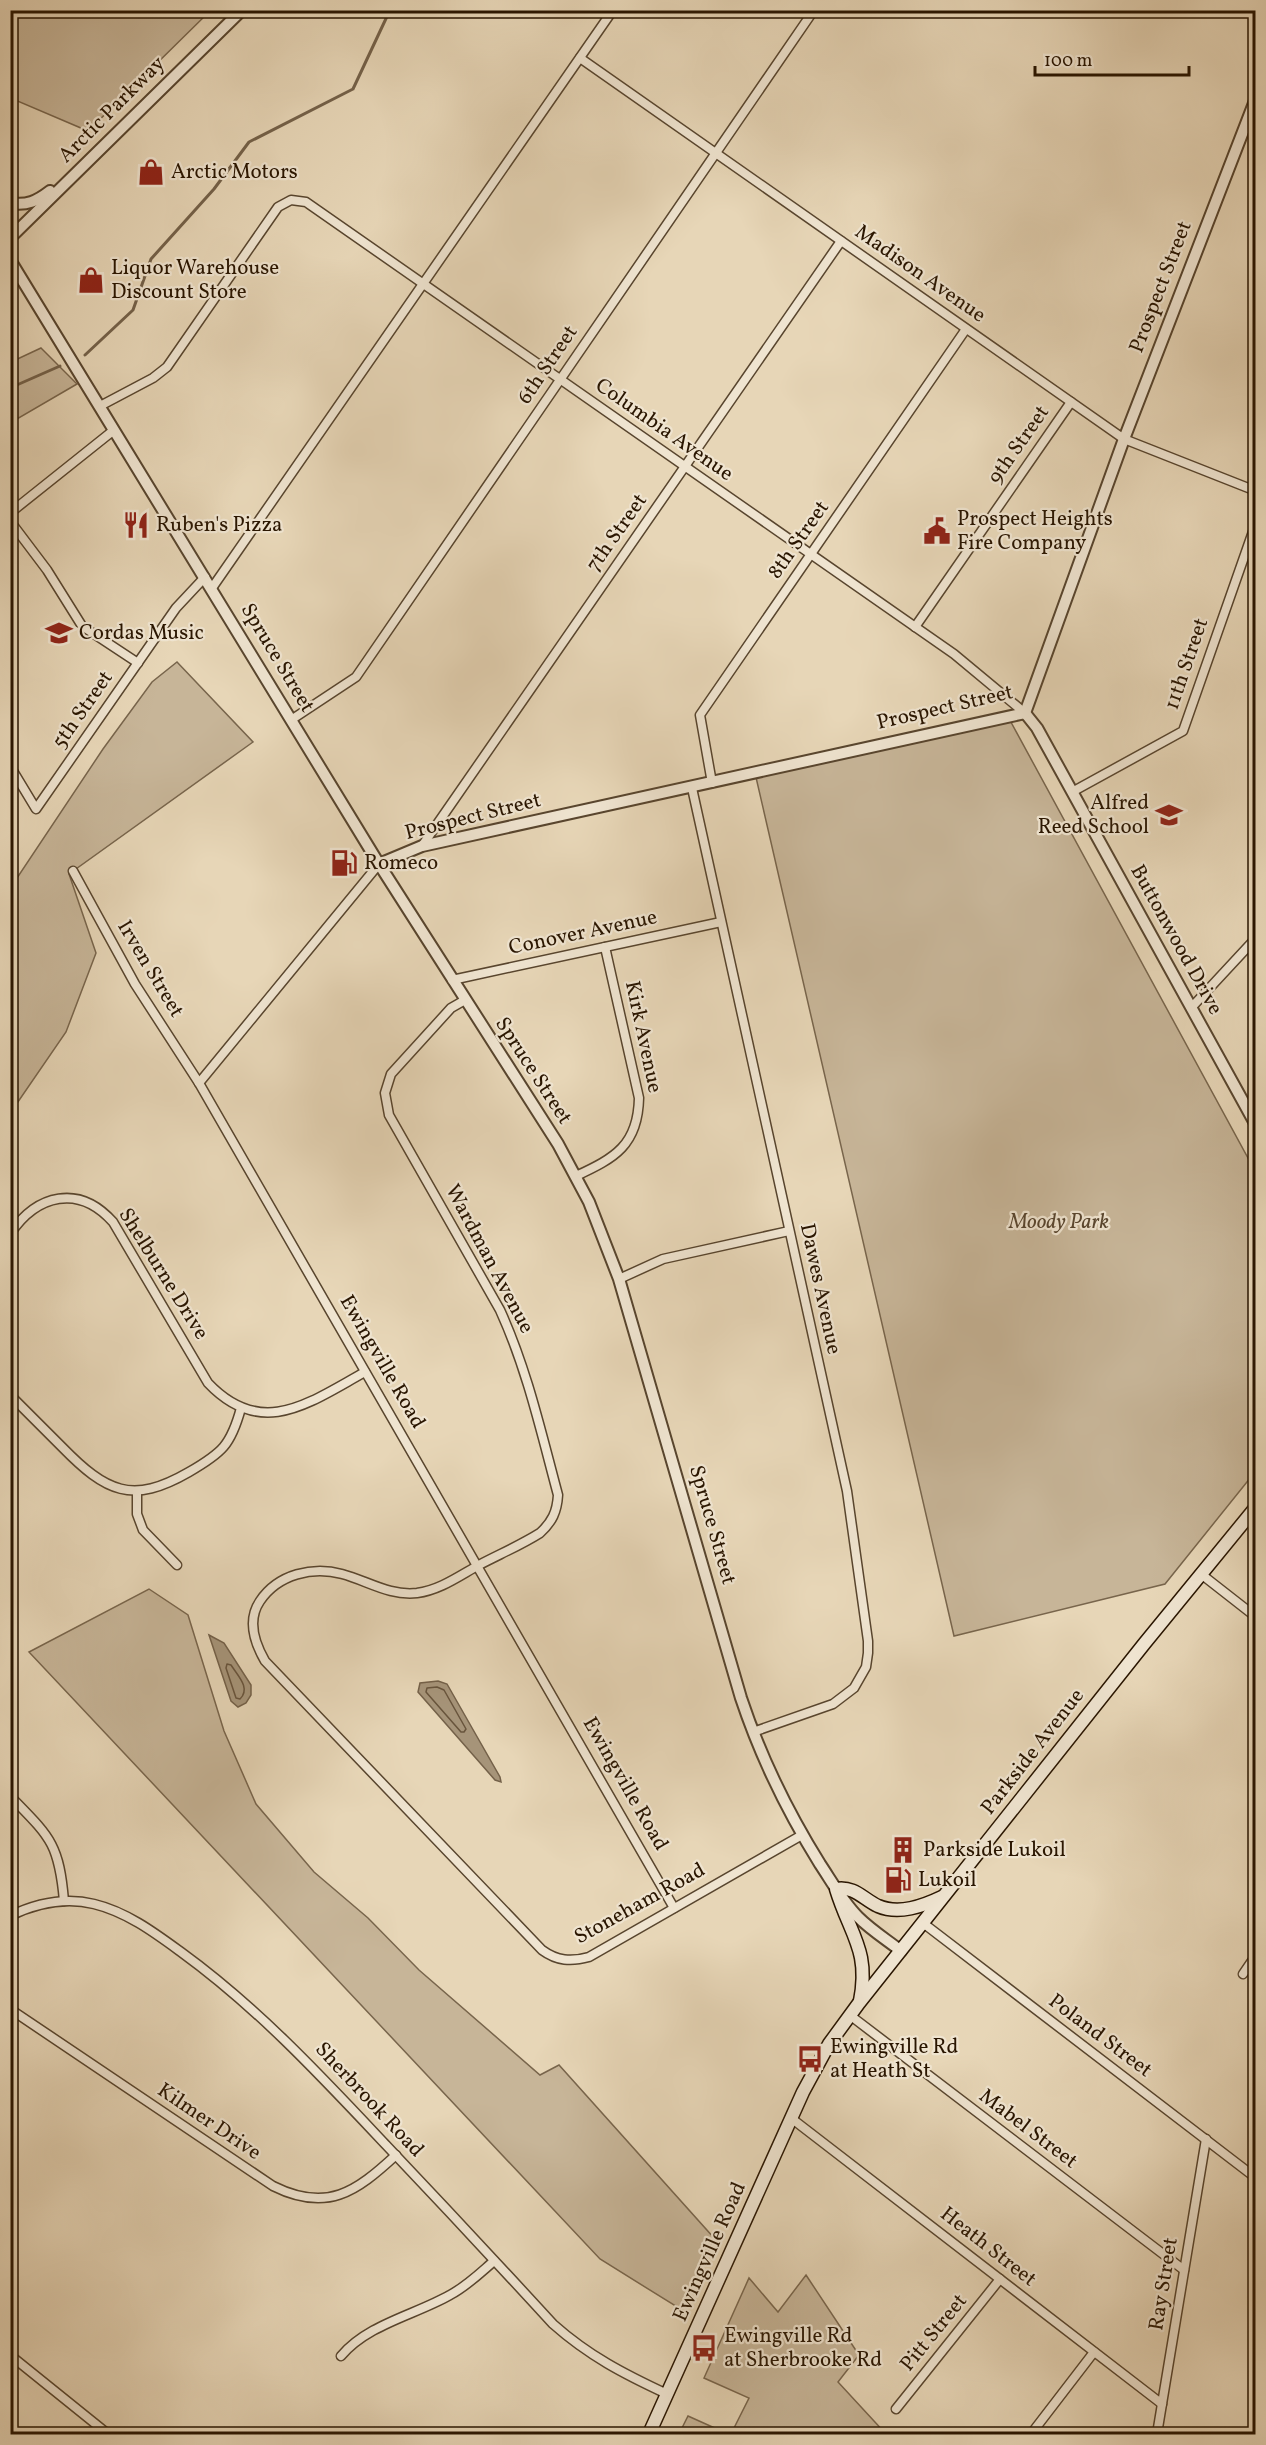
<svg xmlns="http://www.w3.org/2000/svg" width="1266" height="2445" font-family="Vollkorn,serif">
<rect width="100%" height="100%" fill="#e7d6b7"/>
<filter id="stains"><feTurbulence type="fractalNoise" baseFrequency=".00333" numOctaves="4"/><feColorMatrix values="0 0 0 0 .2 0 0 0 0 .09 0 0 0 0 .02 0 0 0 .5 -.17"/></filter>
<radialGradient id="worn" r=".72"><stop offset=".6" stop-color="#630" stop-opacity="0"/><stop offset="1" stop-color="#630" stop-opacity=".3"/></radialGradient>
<g fill="#c7b598" stroke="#78654c" stroke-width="1.5">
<polygon points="11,10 210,10 210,11 88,131 13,99 11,100"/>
<polygon points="41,348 77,384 15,420 11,425 11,362"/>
<polygon points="177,662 253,742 69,874 96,953 66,1032 11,1112 11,887 103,749 152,682"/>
<polygon points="1006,713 1255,1171 1255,1472 1165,1584 954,1636 755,773"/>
<polygon points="149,1589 188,1615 224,1731 256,1804 314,1872 368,1918 419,1970 540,2075 559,2065 714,2238 682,2310 600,2259 29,1652"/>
<polygon points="806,2275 859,2355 838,2382 886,2434 731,2434 749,2398 704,2378 749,2278 778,2312"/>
<polygon points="688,2416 728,2434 679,2434"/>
</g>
<g fill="#a69479" stroke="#746149" stroke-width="1.5">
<polygon points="209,1635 224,1643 251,1685 251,1695 246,1703 238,1707 231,1701"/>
<polygon points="438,1681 447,1684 500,1777 501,1782 495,1780 418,1692 420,1683"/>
</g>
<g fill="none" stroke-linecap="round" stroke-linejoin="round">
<g stroke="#68543c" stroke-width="1.5">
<path d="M227,1664L231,1665C238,1676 251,1688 240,1699L236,1698L226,1668Z"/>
<polygon points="437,1687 444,1690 466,1729 464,1732 461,1732 426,1692 427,1688"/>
</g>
<g stroke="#746149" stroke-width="3">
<polyline points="85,355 133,310 151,259 214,189 249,142 353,89 390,10"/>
<polyline points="10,388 60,366"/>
</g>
<defs>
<g id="minor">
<polyline points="580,58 1124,439 1256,491"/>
<polyline points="100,406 153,378 167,367 278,207 291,200 306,202 954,654 1025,713"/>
<polyline points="10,513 114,430"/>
<polyline points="10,521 47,570 82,626 138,663"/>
<polyline points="212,588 613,10"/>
<polyline points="915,627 1071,402"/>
<polyline points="291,720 356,677 814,10"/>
<polyline points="10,766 36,809 176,608 205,577"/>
<polyline points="712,783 700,715 966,329"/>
<polyline points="692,788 847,1491 868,1641 868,1653 866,1667 854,1688 833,1704 753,1732"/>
<polyline points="1072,792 1183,731 1256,523"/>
<polyline points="422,846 841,241"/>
<polyline points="73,871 135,984 199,1083 674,1908"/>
<polyline points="452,980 721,922"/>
<path d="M465,1000L451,1008L391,1074L385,1093L389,1115L500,1310C527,1369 541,1432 558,1495C557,1512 552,1522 540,1533C521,1545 500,1554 479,1565C459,1576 440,1590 417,1593C389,1596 368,1581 342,1574C313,1566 278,1574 260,1601C247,1620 254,1642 265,1661L542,1950C557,1961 571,1962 589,1957L802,1835"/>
<polyline points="1191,1008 1256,938"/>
<polyline points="199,1083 379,864"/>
<path d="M576,1176C615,1158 638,1145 639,1098L605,947"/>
<path d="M10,1234C37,1194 79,1184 113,1222L208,1383C262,1440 310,1402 365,1372"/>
<polyline points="619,1279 663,1259 789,1231"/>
<path d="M10,1395C28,1413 45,1430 62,1447C106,1492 132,1505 189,1472C222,1453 231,1445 241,1408"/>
<polyline points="137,1491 137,1514 143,1530 177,1565"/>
<polyline points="1201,1574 1256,1617"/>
<path d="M10,1796C50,1837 59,1843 64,1901"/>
<path d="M10,1916C37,1903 65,1897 94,1904C127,1912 155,1933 181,1952C258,2008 321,2076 386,2145C442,2204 498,2264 553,2324C589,2356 624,2374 667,2394"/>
<polyline points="923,1923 1256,2178"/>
<polyline points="1243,1974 1256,1955"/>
<path d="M10,2009L273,2186C327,2213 356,2192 396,2155"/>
<polyline points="851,2016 1184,2270"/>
<polyline points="791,2118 1162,2404"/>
<polyline points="10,2355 108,2434"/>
<path d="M341,2356C368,2324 415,2315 450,2295C467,2286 480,2273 494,2261"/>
<polyline points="896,2409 1000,2279"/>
<polyline points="1031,2434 1094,2352"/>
<polyline points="1157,2434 1206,2139"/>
</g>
<g id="tertiary">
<path d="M10,203C27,206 37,201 50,191"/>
<polyline points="10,238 242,10"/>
<path d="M10,260L379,864L558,1144L589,1202L619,1279L741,1698C761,1758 787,1811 820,1864C832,1882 843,1902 858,1917C871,1930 887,1940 901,1951"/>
<polyline points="1025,713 1124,439 1256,98"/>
<polyline points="1025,713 1037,728 1256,1125"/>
<path d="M379,864L422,846C623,802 823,756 1025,713"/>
</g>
<g id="secondary">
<path d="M860,2001C870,1950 850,1935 836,1889C855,1886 863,1899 878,1906C899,1915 923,1906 942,1897"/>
<polyline points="649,2434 803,2092 829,2044 859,2003 1144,1644 1256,1507"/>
</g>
</defs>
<use href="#minor" stroke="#58452e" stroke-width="11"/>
<use href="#tertiary" stroke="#58452e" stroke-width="14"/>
<use href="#secondary" stroke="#291500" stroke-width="15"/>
<use href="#minor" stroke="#efe4d0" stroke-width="8"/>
<use href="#tertiary" stroke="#efe4d0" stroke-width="10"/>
<use href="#secondary" stroke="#efe4d0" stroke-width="12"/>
</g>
<defs>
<symbol id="shop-bare" viewBox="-9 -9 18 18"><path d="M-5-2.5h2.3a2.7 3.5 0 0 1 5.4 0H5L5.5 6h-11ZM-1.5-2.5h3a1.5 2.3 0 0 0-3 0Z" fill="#8f2418" stroke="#efe4d0" stroke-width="2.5" paint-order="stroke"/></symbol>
<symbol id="restaurant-bare" viewBox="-9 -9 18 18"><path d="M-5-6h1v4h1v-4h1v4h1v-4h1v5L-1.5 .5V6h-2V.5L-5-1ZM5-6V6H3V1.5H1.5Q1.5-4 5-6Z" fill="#8f2418" stroke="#efe4d0" stroke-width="2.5" paint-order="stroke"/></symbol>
<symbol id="civic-bare" viewBox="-9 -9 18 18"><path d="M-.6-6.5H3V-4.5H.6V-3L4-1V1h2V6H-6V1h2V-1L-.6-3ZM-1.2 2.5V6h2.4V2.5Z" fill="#8f2418" stroke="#efe4d0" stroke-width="2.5" paint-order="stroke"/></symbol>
<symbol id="school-bare" viewBox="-9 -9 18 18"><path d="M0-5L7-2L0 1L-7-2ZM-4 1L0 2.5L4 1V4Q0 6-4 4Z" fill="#8f2418" stroke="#efe4d0" stroke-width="2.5" paint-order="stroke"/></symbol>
<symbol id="fuel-bare" viewBox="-9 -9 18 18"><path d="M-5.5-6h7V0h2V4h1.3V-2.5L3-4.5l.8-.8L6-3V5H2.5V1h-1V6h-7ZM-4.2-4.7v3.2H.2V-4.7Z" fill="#8f2418" stroke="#efe4d0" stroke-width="2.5" paint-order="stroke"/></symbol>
<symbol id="building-bare" viewBox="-9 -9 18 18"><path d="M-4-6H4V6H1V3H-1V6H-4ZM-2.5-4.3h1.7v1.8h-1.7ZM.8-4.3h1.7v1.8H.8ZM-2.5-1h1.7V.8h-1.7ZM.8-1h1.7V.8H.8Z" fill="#8f2418" stroke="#efe4d0" stroke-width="2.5" paint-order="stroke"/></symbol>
<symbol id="bus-bare" viewBox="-9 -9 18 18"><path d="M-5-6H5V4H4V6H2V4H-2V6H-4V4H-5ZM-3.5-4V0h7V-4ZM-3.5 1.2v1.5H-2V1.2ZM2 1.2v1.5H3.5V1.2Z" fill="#8f2418" stroke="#efe4d0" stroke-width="2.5" paint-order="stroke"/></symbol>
</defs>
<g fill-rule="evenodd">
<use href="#shop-bare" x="132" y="153" width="38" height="38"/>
<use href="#shop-bare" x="72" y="261" width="38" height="38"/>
<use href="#restaurant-bare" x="117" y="506" width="38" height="38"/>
<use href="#civic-bare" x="918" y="512" width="38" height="38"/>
<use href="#school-bare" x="40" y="614" width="38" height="38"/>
<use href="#school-bare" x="1150" y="796" width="38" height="38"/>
<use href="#fuel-bare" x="325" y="844" width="38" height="38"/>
<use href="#building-bare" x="884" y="1831" width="38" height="38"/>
<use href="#fuel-bare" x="879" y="1861" width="38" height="38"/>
<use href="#bus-bare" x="791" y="2040" width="38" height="38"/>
<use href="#bus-bare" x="685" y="2329" width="38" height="38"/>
</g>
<g text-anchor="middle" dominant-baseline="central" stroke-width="4.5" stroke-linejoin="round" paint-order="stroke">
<g font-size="21" fill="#291500" stroke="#efe4d0">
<text transform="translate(112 110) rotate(-45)">Arctic Parkway</text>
<text transform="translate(920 274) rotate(35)">Madison Avenue</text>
<text transform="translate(1161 287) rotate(-69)">Prospect Street</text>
<text transform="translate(548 365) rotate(-56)">6th Street</text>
<text transform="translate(664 430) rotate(35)">Columbia Avenue</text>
<text transform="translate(1019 445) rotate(-55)">9th Street</text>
<text transform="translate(617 533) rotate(-55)">7th Street</text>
<text transform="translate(799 540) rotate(-55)">8th Street</text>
<text transform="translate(277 658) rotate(59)">Spruce Street</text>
<text transform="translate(1187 664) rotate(-71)">11th Street</text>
<text transform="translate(945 708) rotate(-13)">Prospect Street</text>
<text transform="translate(83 710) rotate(-55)">5th Street</text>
<text transform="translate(473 817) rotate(-14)">Prospect Street</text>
<text transform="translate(583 933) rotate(-12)">Conover Avenue</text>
<text transform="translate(1176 940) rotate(61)">Buttonwood Drive</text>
<text transform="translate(150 969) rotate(59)">Irven Street</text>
<text transform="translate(643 1037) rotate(78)">Kirk Avenue</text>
<text transform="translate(533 1071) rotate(57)">Spruce Street</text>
<text transform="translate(489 1259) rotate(62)">Wardman Avenue</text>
<text transform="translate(163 1274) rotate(58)">Shelburne Drive</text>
<text transform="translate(820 1289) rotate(78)">Dawes Avenue</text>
<text transform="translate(382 1362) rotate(60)">Ewingville Road</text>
<text transform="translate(712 1525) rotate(74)">Spruce Street</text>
<text transform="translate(1033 1752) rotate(-52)">Parkside Avenue</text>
<text transform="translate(625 1784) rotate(60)">Ewingville Road</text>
<text transform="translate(640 1904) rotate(-29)">Stoneham Road</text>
<text transform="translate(1100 2036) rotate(37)">Poland Street</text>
<text transform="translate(369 2100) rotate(47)">Sherbrook Road</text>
<text transform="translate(209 2122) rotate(34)">Kilmer Drive</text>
<text transform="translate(1028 2129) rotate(37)">Mabel Street</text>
<text transform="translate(988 2247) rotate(38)">Heath Street</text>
<text transform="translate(710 2252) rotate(-66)">Ewingville Road</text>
<text transform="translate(1164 2284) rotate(-81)">Ray Street</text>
<text transform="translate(934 2333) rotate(-51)">Pitt Street</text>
</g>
<g font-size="21" fill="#291500" stroke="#efe4d0" text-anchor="start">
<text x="171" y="172">Arctic Motors</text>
<text x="111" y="268">Liquor Warehouse<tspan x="111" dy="24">Discount Store</tspan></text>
<text x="957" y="519">Prospect Heights<tspan x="957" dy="24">Fire Company</tspan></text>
<text x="156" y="525">Ruben's Pizza</text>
<text x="79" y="633">Cordas Music</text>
<text x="1149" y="803" text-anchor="end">Alfred<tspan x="1149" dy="24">Reed School</tspan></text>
<text x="364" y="863">Romeco</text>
<text x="923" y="1850">Parkside Lukoil</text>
<text x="918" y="1880">Lukoil</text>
<text x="830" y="2047">Ewingville Rd<tspan x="830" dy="24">at Heath St</tspan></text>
<text x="724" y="2336">Ewingville Rd<tspan x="724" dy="24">at Sherbrooke Rd</tspan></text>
</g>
<g font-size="21" font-style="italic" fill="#58452e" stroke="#efe4d0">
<text x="1059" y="1222">Moody Park</text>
</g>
</g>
<rect width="1266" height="2445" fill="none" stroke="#e7d6b7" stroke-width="36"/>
<rect x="12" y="12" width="1242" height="2421" fill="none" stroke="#291500" stroke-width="3"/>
<rect x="18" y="18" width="1230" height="2409" fill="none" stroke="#291500" stroke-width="1.5"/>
<path d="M1035 66v9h154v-9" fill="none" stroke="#291500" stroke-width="3"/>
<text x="1044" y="66" font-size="18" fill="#291500" stroke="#efe4d0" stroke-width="4.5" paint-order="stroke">100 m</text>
<rect width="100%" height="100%" filter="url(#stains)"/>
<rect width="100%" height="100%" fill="url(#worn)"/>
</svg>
